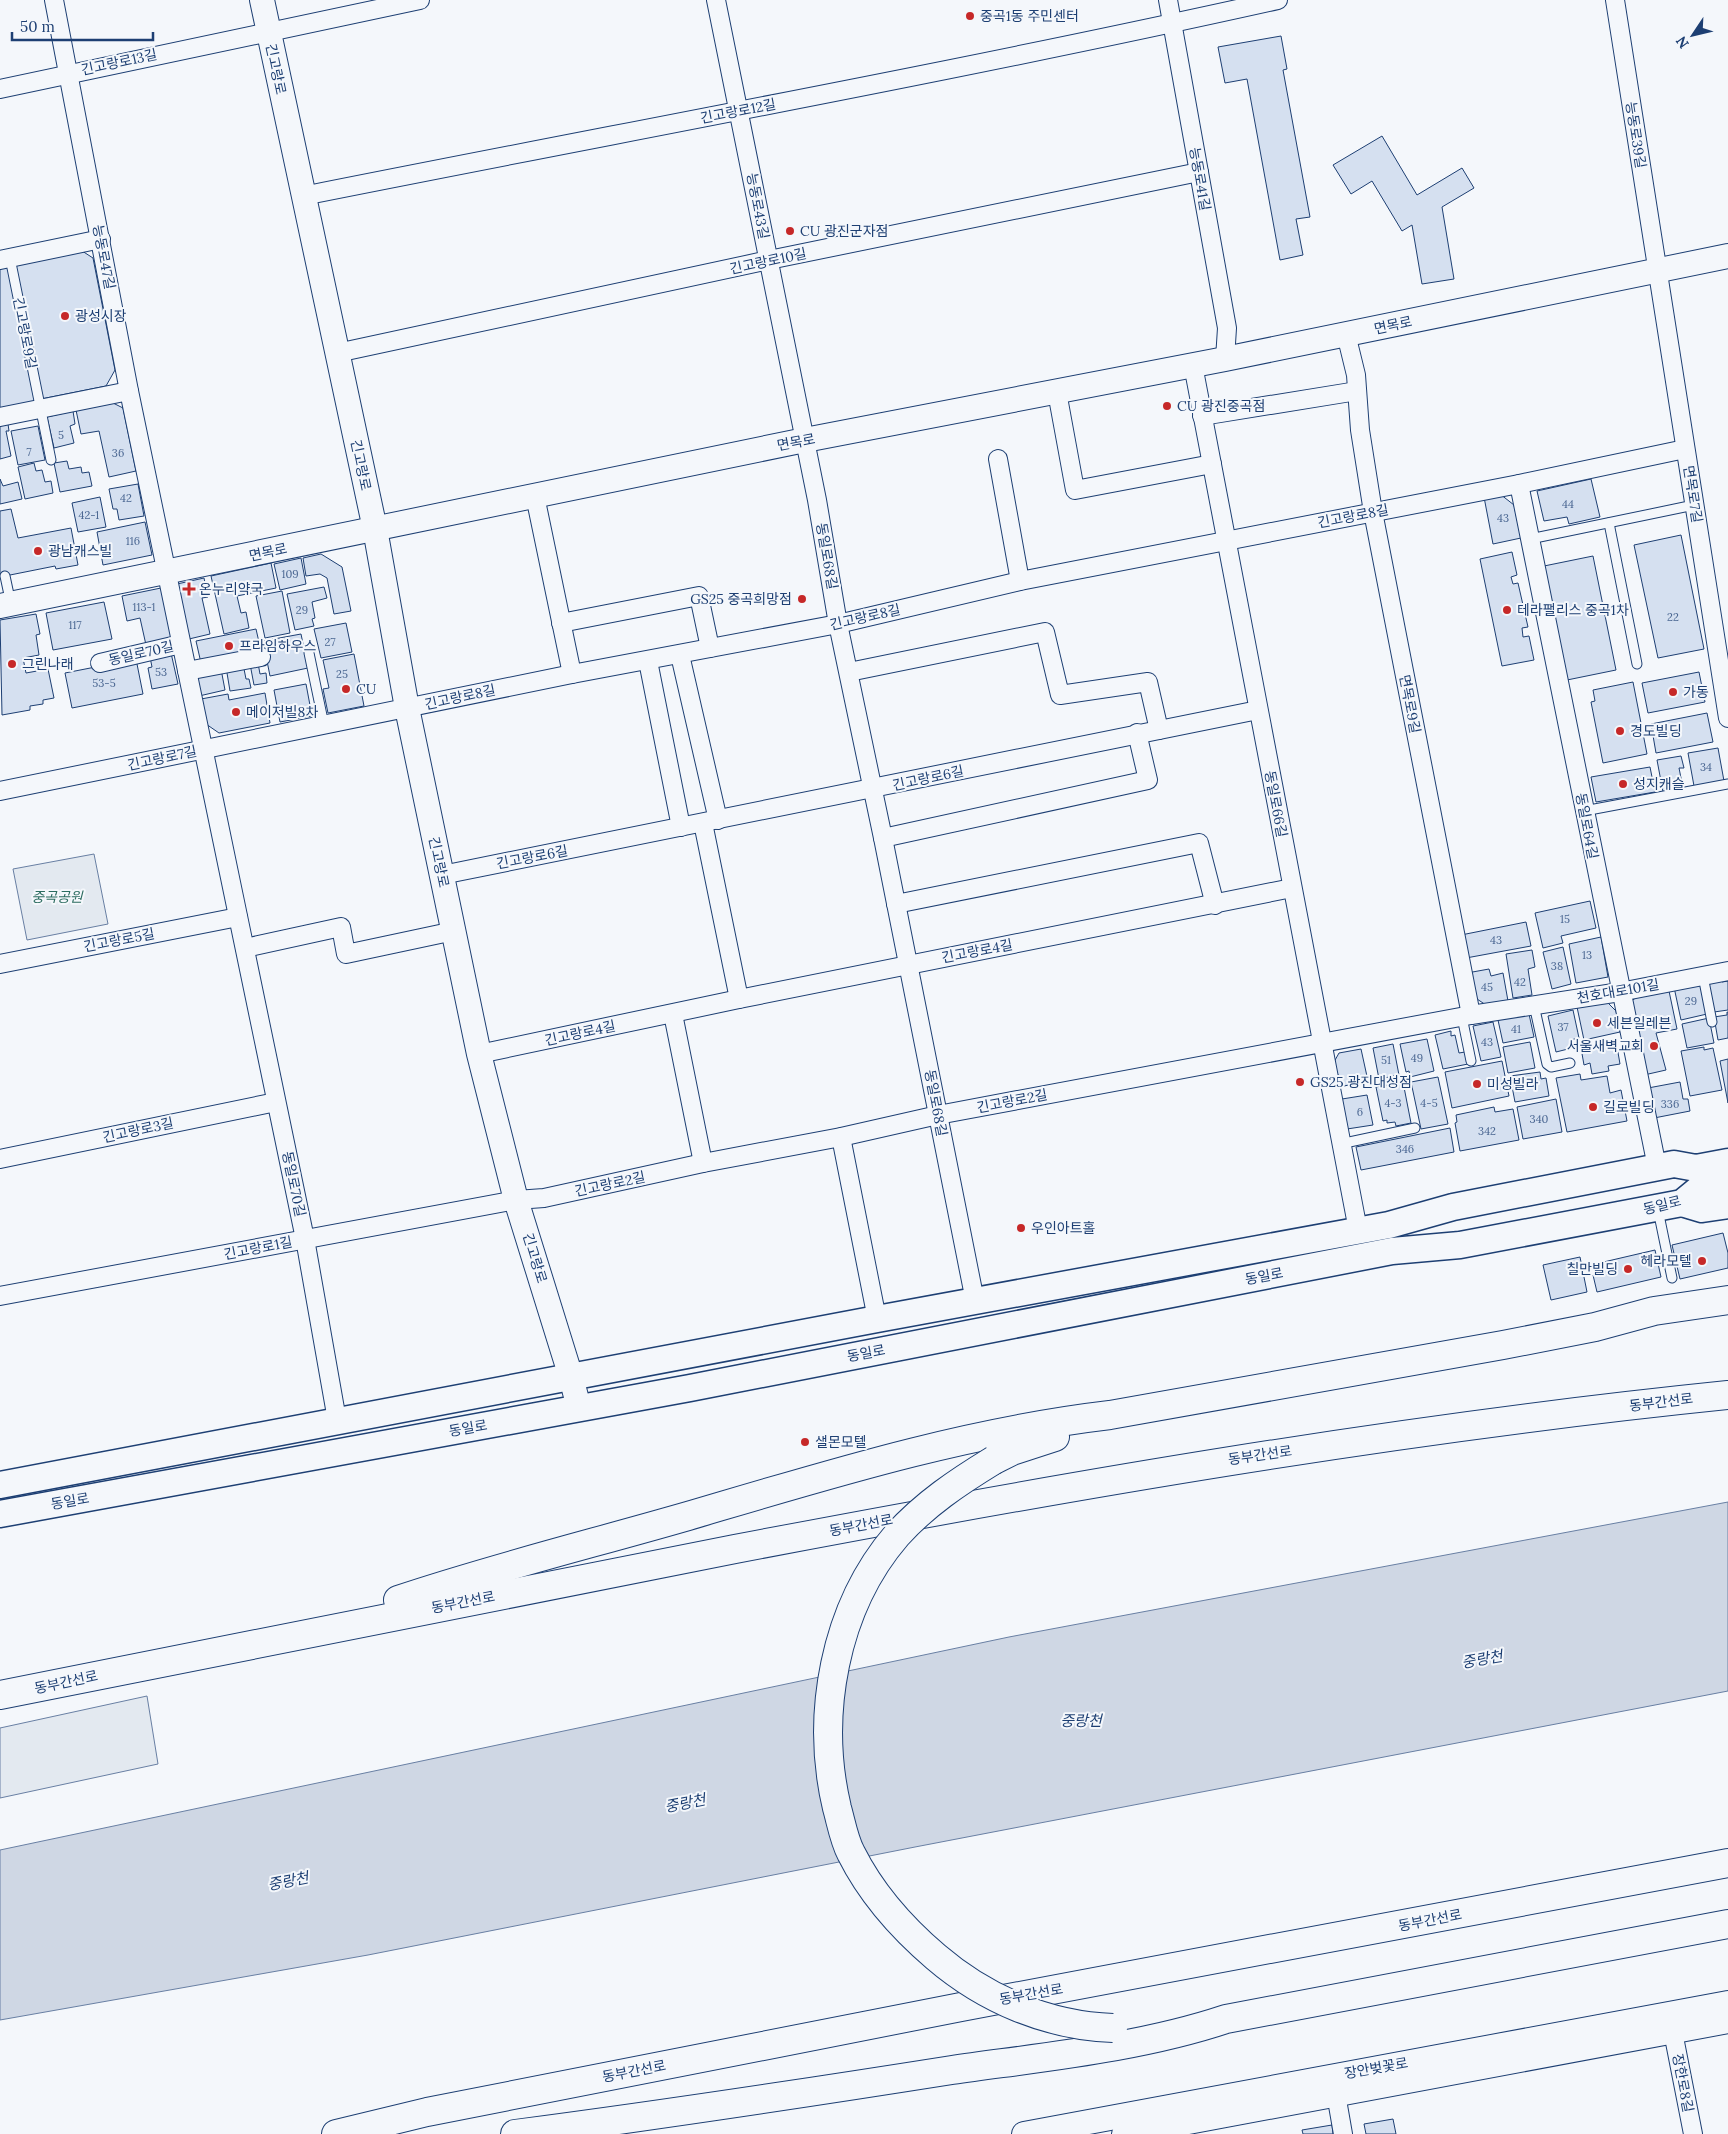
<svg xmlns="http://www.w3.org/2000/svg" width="1728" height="2134" font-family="Lora,'Noto Sans KR',serif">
<rect width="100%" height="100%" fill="#f4f7fb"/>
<g fill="#e3e9f0" stroke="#687fa3">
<polygon points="94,854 108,924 27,940 13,869"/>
<polygon points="147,1696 158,1764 0,1798 0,1728"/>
</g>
<polygon fill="#cfd7e4" stroke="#687fa3" points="1728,1502 1728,1691 915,1847 368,1955 0,2020 0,1850 1009,1637"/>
<g fill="#d5e0f0" stroke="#1d3f73">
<polygon points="1281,36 1287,69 1283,70 1310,217 1296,219 1303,255 1280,260 1247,79 1225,83 1218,47"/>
<polygon points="1382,136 1417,195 1462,168 1474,188 1442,207 1454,279 1422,284 1412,225 1402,231 1372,181 1351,194 1333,165"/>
<polygon points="79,249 93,258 115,370 106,386 41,399 14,262"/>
<polygon points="10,264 37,401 0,408 0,266"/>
<polygon points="113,403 123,408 136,471 109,477 99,431 81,434 76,410"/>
<polygon points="73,411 75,424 70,426 74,443 54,448 47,417"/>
<polygon points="8,424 9,431 6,431 11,456 0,459 0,426"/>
<polygon points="38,426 45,460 18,465 11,431"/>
<polygon points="67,461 69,469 81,467 82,473 89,472 92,486 60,492 54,463"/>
<polygon points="34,463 36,471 42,470 45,482 51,481 53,493 25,499 18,467"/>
<polygon points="0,479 3,486 18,482 22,499 0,504"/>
<polygon points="1591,479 1600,517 1569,524 1567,517 1544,521 1537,491"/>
<polygon points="138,484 144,516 119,520 117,509 113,509 109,489"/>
<polygon points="1500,494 1514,505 1521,538 1493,544 1484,497"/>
<polygon points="100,497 106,527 78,532 72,503"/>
<polygon points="11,509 18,538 71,528 78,565 56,569 55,566 0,577 0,511"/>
<polygon points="145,522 152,555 103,565 97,532"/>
<polygon points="1681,535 1704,649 1658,658 1634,545"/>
<polygon points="1512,552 1517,575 1511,577 1513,584 1518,583 1528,627 1522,628 1523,637 1529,636 1534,660 1502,666 1480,559"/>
<polygon points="321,554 342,567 351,611 334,614 327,578 320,574 306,576 303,558"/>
<polygon points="1593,556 1616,670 1567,680 1544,566"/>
<polygon points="301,558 306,584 280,590 274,564"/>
<polygon points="271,563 276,588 237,596 241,613 246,612 249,628 224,634 211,576"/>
<polygon points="204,578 208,597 202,598 210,634 189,639 177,584"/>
<polygon points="324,587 327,598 312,602 315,618 312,619 314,626 295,630 287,594"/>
<polygon points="161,588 172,640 146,645 140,618 127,621 122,596"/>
<polygon points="282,591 290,633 265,638 256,596"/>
<polygon points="104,602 112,639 53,650 46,613"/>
<polygon points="36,614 40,634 36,635 39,655 23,658 26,673 48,669 54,698 43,700 43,704 30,706 30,710 2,715 0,620"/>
<polygon points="346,623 352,652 321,658 314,629"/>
<polygon points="256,629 261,651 201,663 196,641"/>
<polygon points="301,634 308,668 270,676 263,641"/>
<polygon points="171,653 178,684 152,689 148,668 152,667 150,657"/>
<polygon points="354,654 364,706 328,713 323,689 329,688 323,660"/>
<polygon points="136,659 143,694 72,708 65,673"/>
<polygon points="258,663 260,674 266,673 267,683 254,685 250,664"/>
<polygon points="243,664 246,679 249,679 251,688 230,691 226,667"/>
<polygon points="221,669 225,690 199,696 194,674"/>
<polygon points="1699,672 1705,702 1648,713 1642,683"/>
<polygon points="1633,682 1647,754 1603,763 1591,702 1595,701 1593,690"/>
<polygon points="306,684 312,716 280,722 274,690"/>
<polygon points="265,693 270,723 219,733 206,724 201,699 228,694 229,700"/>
<polygon points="1707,713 1713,742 1656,753 1651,724"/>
<polygon points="1718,748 1724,781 1694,786 1688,753"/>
<polygon points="1681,756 1684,768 1679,768 1683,788 1663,792 1657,760"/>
<polygon points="1650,767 1655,792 1596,802 1591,777"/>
<polygon points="1590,901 1596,928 1561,936 1563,943 1543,948 1535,913"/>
<polygon points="1526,922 1531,946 1466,958 1461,935"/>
<polygon points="1601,937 1608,977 1576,983 1569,944"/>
<polygon points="1563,947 1571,984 1552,989 1543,952"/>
<polygon points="1532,950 1535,967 1528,969 1532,995 1513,998 1506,954"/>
<polygon points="1489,969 1491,976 1503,973 1508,1001 1486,1005 1471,995 1467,973"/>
<polygon points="1722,978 1722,982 1728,981 1728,1010 1714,1012 1708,980"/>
<polygon points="1701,982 1707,1014 1681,1020 1674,987"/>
<polygon points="1669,991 1677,1029 1656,1033 1666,1070 1644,1075 1629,1003 1638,996"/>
<polygon points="1606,1001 1616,1011 1620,1032 1584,1040 1577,1007"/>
<polygon points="1573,1010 1579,1038 1570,1040 1572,1048 1556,1052 1548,1016"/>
<polygon points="1727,1012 1728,1012 1728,1038 1718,1040 1714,1017 1727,1015"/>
<polygon points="1529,1014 1534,1037 1503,1043 1498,1020"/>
<polygon points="1709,1018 1714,1043 1687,1048 1682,1024"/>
<polygon points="1493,1022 1501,1057 1481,1061 1473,1026"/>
<polygon points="1451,1031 1451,1036 1455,1035 1459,1053 1465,1052 1468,1064 1443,1069 1435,1035"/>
<polygon points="1427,1039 1434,1071 1410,1077 1409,1071 1406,1072 1400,1044"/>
<polygon points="1616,1041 1620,1064 1608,1066 1609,1071 1592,1074 1590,1063 1584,1065 1581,1048"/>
<polygon points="1530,1042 1535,1068 1508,1073 1503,1047"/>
<polygon points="1393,1044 1399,1075 1379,1079 1373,1048"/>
<polygon points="1704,1047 1704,1050 1713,1048 1722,1090 1690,1096 1681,1051"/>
<polygon points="1361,1049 1368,1081 1344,1086 1343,1082 1341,1082 1339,1075 1336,1076 1334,1062 1339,1053"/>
<polygon points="1728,1059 1728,1103 1720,1061"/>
<polygon points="1502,1061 1509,1096 1452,1108 1445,1072"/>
<polygon points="1540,1072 1541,1079 1546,1078 1549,1096 1515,1102 1510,1076"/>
<polygon points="1580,1074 1581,1080 1607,1076 1610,1093 1621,1090 1627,1121 1567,1132 1556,1078"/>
<polygon points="1438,1077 1448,1124 1421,1129 1411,1082"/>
<polygon points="1403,1082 1411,1123 1396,1126 1395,1122 1387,1123 1387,1120 1383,1121 1376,1087"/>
<polygon points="1680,1082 1683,1099 1688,1099 1690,1111 1654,1118 1648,1088"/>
<polygon points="1367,1095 1373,1125 1347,1129 1342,1099"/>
<polygon points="1556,1099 1562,1132 1523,1139 1517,1107"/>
<polygon points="1494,1107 1495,1112 1513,1109 1519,1140 1460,1151 1455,1123 1457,1122 1456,1115"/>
<polygon points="1450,1128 1454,1152 1361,1170 1356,1147"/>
<polygon points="1723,1233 1728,1253 1728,1268 1680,1279 1672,1245"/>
<polygon points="1655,1250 1661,1277 1597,1292 1593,1275 1598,1274 1595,1264"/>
<polygon points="1580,1257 1587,1292 1551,1300 1543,1265"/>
<polygon points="1393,2119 1396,2134 1366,2134 1364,2124"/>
<polygon points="1332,2125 1333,2134 1303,2134 1302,2130"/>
</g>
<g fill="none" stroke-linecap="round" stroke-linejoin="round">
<defs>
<g id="lane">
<polyline points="10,258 51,460"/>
<polyline points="1609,523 1637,664"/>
<polyline points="1530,539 1694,505"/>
<polyline points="5,576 11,604"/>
<polyline points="309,653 324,725"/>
<polyline points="1584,811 1728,784"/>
<polyline points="1703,976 1712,1022"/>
<polyline points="1534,1005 1547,1064 1551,1067 1570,1063"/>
<polyline points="1462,1017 1471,1061"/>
<polyline points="1340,1144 1415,1128"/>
<polyline points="1658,1210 1672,1278"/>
</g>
<g id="street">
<polyline points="54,0 129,391 305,1239 337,1420"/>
<polyline points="716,0 817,500 838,624 883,838 975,1301"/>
<polyline points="1168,0 1227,328 1225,359"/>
<polyline points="1615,0 1728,718"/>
<polyline points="0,89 420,0"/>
<path d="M303,196C628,131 955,72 1278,0"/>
<polyline points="0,260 101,239"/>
<polyline points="1346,334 1356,375 1360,430 1373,512 1471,1015"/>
<polyline points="337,353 769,260 1199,172"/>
<polyline points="1193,365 1358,1230"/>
<polyline points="1057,392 1075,490 1212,464"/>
<polyline points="1202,416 1357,391"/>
<polyline points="0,417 129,391"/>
<polyline points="998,459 1020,581"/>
<polyline points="1519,484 1657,1167"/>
<polyline points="535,496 572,674"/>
<polyline points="561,623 699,596 710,648"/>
<polyline points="680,655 718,820"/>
<polyline points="648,661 681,827"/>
<polyline points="100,663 181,644"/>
<polyline points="187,671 261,657"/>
<polyline points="849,672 1045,632 1060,695 1148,682 1159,730"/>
<polyline points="0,791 572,674 838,624 1020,581 1519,484 1685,449"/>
<polyline points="703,823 739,999"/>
<polyline points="883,838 1148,780 1137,733"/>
<polyline points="442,875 1258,710"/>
<polyline points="896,904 1199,843 1215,905"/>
<polyline points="245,948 341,927 346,954 454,931"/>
<polyline points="0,964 238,917"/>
<polyline points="673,1014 703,1163"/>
<polyline points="479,1054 739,999 1292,888"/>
<polyline points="841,1137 877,1319"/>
<polyline points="0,1159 276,1102"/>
<polyline points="0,1296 516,1200 544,1198 703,1163 841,1137 938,1115 1471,1015 1620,992 1728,971"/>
<polyline points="1673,2032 1693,2134"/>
<polyline points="1336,2094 1343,2134"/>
</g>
<g id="secondary">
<polyline points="262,0 375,529 407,708 479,1054 516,1200 571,1377 579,1408"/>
<polyline points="0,606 805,440 1225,359 1728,256"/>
<polyline points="1024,2134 1728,2003"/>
<polyline points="1124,2134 1728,2021"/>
</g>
<g id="primary">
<polyline points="1682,1203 1702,1209 1728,1205"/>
<polyline points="0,1485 877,1319 1389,1225 1453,1207 1674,1164 1696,1168 1728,1162"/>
<polyline points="0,1514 690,1388 1392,1251 1460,1245 1682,1203 1699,1189 1728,1183"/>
</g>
<g id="highway">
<polyline points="994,1460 1012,1451 1055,1437"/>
<path d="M398,1600C493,1568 591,1544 688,1516C827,1475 965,1432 1110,1415L1503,1345L1595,1327L1654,1311L1728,1300"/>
<path d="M0,1695C245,1645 490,1596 735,1549C1065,1486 1394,1429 1728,1395"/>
<polyline points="336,2134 427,2112 961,2007 1728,1863"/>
<path d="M515,2134C661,2115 806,2093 952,2070C1043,2057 1139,2048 1226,2019L1728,1924"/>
</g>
</defs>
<use href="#lane" stroke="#1d3f73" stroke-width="11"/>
<use href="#street" stroke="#1d3f73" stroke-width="20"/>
<use href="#secondary" stroke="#1d3f73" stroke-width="26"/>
<use href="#primary" stroke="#1d3f73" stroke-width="29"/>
<use href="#highway" stroke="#1d3f73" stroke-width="30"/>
<use href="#lane" stroke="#f4f7fb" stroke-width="9"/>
<use href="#street" stroke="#f4f7fb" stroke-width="18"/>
<use href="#secondary" stroke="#f4f7fb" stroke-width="24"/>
<use href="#primary" stroke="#f4f7fb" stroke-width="26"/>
<use href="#highway" stroke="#f4f7fb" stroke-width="28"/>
<defs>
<path id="highway-bridge" d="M994,1460C958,1482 925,1504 897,1535C834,1608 815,1716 837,1808C841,1822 844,1840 851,1853C871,1893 902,1928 936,1957C985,1999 1048,2026 1113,2028"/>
</defs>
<use href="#highway-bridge" stroke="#1d3f73" stroke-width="30" stroke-linecap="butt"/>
<use href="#highway-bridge" stroke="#f4f7fb" stroke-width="28"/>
</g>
<g fill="#c62828" stroke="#f4f7fb" stroke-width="2">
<circle cx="970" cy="16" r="5"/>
<circle cx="790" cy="231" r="5"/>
<circle cx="65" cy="316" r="5"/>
<circle cx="1167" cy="406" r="5"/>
<circle cx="38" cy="551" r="5"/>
<path d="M186.5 581.5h5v5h5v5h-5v5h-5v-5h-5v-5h5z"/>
<circle cx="802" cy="599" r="5"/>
<circle cx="1507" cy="610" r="5"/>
<circle cx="229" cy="646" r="5"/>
<circle cx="12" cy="664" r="5"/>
<circle cx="346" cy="689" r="5"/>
<circle cx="1673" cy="692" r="5"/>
<circle cx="236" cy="712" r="5"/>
<circle cx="1620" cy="731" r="5"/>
<circle cx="1623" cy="784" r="5"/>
<circle cx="1597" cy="1023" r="5"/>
<circle cx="1654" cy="1046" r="5"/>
<circle cx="1300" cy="1082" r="5"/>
<circle cx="1477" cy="1084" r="5"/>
<circle cx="1593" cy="1107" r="5"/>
<circle cx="1021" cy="1228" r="5"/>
<circle cx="1702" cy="1261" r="5"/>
<circle cx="1628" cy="1269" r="5"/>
<circle cx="805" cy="1442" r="5"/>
</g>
<g text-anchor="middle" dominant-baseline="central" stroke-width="4" stroke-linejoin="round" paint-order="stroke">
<g font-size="11" fill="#4b6792">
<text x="61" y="435">5</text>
<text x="29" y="452">7</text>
<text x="118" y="453">36</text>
<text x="126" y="498">42</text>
<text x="1568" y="504">44</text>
<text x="89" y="515">42-1</text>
<text x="1503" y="518">43</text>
<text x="133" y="541">116</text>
<text x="290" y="574">109</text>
<text x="144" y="607">113-1</text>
<text x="302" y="610">29</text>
<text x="1673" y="617">22</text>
<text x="75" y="625">117</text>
<text x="330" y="642">27</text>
<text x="161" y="672">53</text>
<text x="342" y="674">25</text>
<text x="104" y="683">53-5</text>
<text x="1706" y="767">34</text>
<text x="1565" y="919">15</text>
<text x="1496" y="940">43</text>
<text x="1587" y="955">13</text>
<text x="1557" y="966">38</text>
<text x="1520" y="982">42</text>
<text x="1487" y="987">45</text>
<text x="1691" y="1001">29</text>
<text x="1563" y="1027">37</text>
<text x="1516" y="1029">41</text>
<text x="1487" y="1042">43</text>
<text x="1417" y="1058">49</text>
<text x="1386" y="1060">51</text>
<text x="1393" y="1103">4-3</text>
<text x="1429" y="1103">4-5</text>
<text x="1670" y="1104">336</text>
<text x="1360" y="1112">6</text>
<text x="1539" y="1119">340</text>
<text x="1487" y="1131">342</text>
<text x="1405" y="1149">346</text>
</g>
<g font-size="14" fill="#1d3f73" stroke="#f4f7fb" text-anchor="start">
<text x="980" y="16">중곡1동 주민센터</text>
<text x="800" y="231">CU 광진군자점</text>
<text x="75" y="316">광성시장</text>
<text x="1177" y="406">CU 광진중곡점</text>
<text x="48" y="551">광남캐스빌</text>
<text x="199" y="589">온누리약국</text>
<text x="792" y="599" text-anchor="end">GS25 중곡희망점</text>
<text x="1517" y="610">테라팰리스 중곡1차</text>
<text x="239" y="646">프라임하우스</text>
<text x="22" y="664">그린나래</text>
<text x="356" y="689">CU</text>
<text x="1683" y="692">가동</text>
<text x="246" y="712">메이저빌8차</text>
<text x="1630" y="731">경도빌딩</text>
<text x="1633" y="784">성지캐슬</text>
<text x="1607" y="1023">세븐일레븐</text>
<text x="1644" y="1046" text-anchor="end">서울새벽교회</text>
<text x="1310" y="1082">GS25 광진대성점</text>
<text x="1487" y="1084">미성빌라</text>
<text x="1603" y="1107">길로빌딩</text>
<text x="1031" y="1228">우인아트홀</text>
<text x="1692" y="1261" text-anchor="end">헤라모텔</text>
<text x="1618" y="1269" text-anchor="end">칠만빌딩</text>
<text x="815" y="1442">샐몬모텔</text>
</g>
<g font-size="14" fill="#1d3f73" stroke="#f4f7fb">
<text transform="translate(119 62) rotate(-12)">긴고랑로13길</text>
<text transform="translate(276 69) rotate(78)">긴고랑로</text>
<text transform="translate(738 111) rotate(-11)">긴고랑로12길</text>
<text transform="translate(1636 135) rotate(81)">능동로39길</text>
<text transform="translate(1200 179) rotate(80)">능동로41길</text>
<text transform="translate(758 206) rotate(79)">능동로43길</text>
<text transform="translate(104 257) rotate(79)">능동로47길</text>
<text transform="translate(768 261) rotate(-12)">긴고랑로10길</text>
<text transform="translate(1393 325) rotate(-12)">면목로</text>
<text transform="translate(25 333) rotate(79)">긴고랑로9길</text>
<text transform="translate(796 442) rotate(-11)">면목로</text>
<text transform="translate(361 465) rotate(78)">긴고랑로</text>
<text transform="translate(1693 494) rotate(81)">면목로7길</text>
<text transform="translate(1353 516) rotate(-11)">긴고랑로8길</text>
<text transform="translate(268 552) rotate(-12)">면목로</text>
<text transform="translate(827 556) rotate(80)">동일로68길</text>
<text transform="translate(865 617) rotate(-13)">긴고랑로8길</text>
<text transform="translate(141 653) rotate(-13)">동일로70길</text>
<text transform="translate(460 697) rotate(-12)">긴고랑로8길</text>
<text transform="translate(1410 704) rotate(79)">면목로9길</text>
<text transform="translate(162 758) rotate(-12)">긴고랑로7길</text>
<text transform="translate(928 778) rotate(-12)">긴고랑로6길</text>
<text transform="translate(1276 804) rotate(79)">동일로66길</text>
<text transform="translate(1587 826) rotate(79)">동일로64길</text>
<text transform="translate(532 857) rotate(-11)">긴고랑로6길</text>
<text transform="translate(439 862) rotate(78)">긴고랑로</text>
<text transform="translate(119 940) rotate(-11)">긴고랑로5길</text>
<text transform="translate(977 951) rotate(-11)">긴고랑로4길</text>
<text transform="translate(1618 991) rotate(-10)">천호대로101길</text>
<text transform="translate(580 1033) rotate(-12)">긴고랑로4길</text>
<text transform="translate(1012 1101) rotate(-11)">긴고랑로2길</text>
<text transform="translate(936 1103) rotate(79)">동일로68길</text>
<text transform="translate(138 1130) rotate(-12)">긴고랑로3길</text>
<text transform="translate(294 1184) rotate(78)">동일로70길</text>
<text transform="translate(610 1184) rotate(-12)">긴고랑로2길</text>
<text transform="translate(1662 1205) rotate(-14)">동일로</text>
<text transform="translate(258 1248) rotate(-11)">긴고랑로1길</text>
<text transform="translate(535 1258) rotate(73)">긴고랑로</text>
<text transform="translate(1264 1276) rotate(-11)">동일로</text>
<text transform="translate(866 1353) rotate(-11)">동일로</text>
<text transform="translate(1661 1402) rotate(-7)">동부간선로</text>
<text transform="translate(468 1428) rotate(-10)">동일로</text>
<text transform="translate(1260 1455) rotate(-8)">동부간선로</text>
<text transform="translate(70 1501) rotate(-10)">동일로</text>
<text transform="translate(861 1525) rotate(-11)">동부간선로</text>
<text transform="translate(463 1602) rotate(-11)">동부간선로</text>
<text transform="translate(66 1682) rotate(-12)">동부간선로</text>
<text transform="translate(1430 1920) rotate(-11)">동부간선로</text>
<text transform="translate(1031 1994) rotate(-10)">동부간선로</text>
<text transform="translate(1376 2068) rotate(-10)">장안벚꽃로</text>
<text transform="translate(634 2071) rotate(-11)">동부간선로</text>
<text transform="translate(1683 2083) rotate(79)">장한로8길</text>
</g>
<g font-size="14" font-style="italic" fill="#2c6c60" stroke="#f4f7fb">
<text x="57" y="897">중곡공원</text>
</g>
<g font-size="15" font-style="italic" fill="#1d3f73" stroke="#f4f7fb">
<text transform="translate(1482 1659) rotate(-10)">중랑천</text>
<text x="1081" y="1720">중랑천</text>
<text transform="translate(685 1803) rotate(-11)">중랑천</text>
<text transform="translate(288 1881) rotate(-11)">중랑천</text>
</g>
</g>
<g transform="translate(1693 35) rotate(235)" stroke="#f4f7fb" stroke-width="4" paint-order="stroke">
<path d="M0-4L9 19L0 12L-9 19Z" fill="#1d3f73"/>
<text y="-8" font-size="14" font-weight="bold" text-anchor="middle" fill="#1d3f73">N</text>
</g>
<path d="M12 32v8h141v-8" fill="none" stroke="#1d3f73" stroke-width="2.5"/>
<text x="20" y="32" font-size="15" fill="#1d3f73" stroke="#f4f7fb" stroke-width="4" paint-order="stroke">50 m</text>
</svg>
